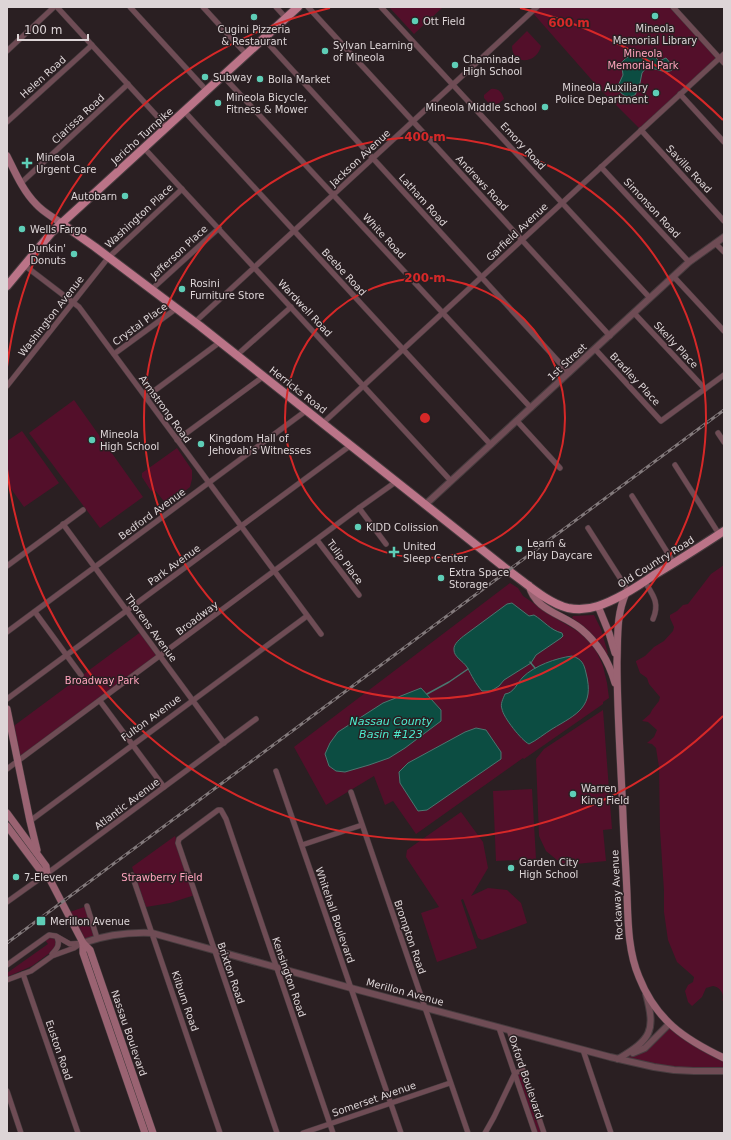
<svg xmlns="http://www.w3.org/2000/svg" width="731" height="1140" font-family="'DejaVu Sans',sans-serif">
<rect width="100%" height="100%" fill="#2a1f22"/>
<g fill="#530f2a">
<polygon points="389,7 443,7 414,34"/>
<polygon points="537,7 673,7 719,58 641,130 598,87 532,12"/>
<path d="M527,31L541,46C537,64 512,66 512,46Z"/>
<path d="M491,89C498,88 502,92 504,99L493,108L484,98V95Z"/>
<polygon points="74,400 143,497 100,528 29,433"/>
<polygon points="22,431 59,483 24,507 7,483 7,441"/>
<polygon points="177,448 192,470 192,479 190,487 167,505 154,489 151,491 142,477 142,473"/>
<path d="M724,565V999L722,1001C725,994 720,987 713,986L706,988L702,997L692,1006L688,1002L685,991L688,985L693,982L694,977L677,962L668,940L664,912V891L660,830L659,767L656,748L652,744L647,743L654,737L657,730L648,722L642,721L650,714L652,710L659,701L660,697L649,684L647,678L640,673L636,662V661L645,656L654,647L664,641L673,631L674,627L670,618V615L677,611L683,605L688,604L711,574Z"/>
<polygon points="510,583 518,588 523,596 554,617 584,635 596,650 603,666 607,683 609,698 603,702 603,704 524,759 523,758 416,834 393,801 385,805 374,776 326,805 294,747"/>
<path d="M594,615L601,629L608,654L606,655C596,638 589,630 572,618L573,616Z"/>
<polygon points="142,631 160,656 18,761 11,728"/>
<polygon points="603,710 612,829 603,830 606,861 566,865 557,860 546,851 539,836 536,759 544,749"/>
<polygon points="532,789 536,859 496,861 493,791"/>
<polygon points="461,812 483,842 488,868 475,890 471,896 488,888 507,890 521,903 527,923 482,940 478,938 463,899 461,900 477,948 437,962 421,913 439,907 406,857 407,850"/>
<polygon points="175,836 195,895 170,903 146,907 132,867"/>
<polygon points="87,906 97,938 83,943 67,913"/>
<polygon points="51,937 53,938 57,941 55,949 32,966 7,977 7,973 48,944 45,940"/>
<polygon points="669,1026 724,1061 724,1069 672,1067 622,1059 638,1053"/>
<polygon points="522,1071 543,1133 536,1133 516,1073"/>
</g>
<g fill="#0c4d42" stroke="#4b766f">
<path d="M649,53L653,55L659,61L666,58L672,65V70C662,76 649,61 642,73C641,76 641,80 640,83C639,87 637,91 635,95C627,99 622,95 617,88L623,75L622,67L619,65L625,59L632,54L635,56L639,54L642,56Z"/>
<path d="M512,603L529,616L534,615C544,621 550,630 562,633L563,636L561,638L536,655L531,663L504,680L499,686L491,691H482C475,683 472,676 467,667C463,661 454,657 454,650C453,644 461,638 465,635L507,604Z"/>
<path d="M572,656C582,659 584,664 586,673C595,707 577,714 552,729C544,734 537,740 529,744C522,741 503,717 502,709C500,704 503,699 505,694C514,693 517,683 523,677C534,666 556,658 572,656Z"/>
<polygon points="421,688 441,710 441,721 405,748 389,758 369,765 345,772 336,771 329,766 325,754 330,743 338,732 383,703"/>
<polygon points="476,728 486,730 501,752 501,759 427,810 418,811 400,783 399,772 408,763 465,732"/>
</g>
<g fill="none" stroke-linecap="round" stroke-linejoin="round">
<g stroke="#4b766f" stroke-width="1.5">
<polyline points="530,662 535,668"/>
<polyline points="427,694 449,682 468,669"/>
</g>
<defs>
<g id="minor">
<polyline points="57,7 167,127"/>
<polyline points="130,7 207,91"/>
<polyline points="203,7 246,54"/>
<polyline points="276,7 286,18"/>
<polyline points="308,7 610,336"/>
<polyline points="381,7 650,298"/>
<polyline points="673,7 724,63"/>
<polyline points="264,39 569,373"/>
<polyline points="7,51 54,7"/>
<polyline points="223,76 531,408"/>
<polyline points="680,94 724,142"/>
<polyline points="184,111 491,445"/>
<polyline points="7,122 92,45"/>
<polyline points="641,130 724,221"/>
<polyline points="144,148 451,481"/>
<polyline points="601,167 689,262"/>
<polyline points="21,183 128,84"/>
<polyline points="715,243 724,252"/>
<polyline points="24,265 79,307 321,634"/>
<polyline points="674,277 724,331"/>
<polyline points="152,289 219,228"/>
<polyline points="634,313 705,389"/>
<polyline points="195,322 537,7"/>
<polyline points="595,349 661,421 724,375"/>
<polyline points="114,354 177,308"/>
<polyline points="237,355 291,307"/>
<polyline points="7,386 108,258 182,189"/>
<polyline points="146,397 220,342"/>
<polyline points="517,421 560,468"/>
<polyline points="323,423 724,54"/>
<polyline points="718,433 724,442"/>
<polyline points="177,440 264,376"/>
<polyline points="675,465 719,534"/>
<polyline points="632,496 674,563"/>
<polyline points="359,508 386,544"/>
<polyline points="63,524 224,743"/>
<polyline points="588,528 629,592"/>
<polyline points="317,540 359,595"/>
<polyline points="7,566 83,510"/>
<path d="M645,582C653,595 660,603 653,619"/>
<polyline points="35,612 81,675"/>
<polyline points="7,632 307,410"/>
<polyline points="7,699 351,445"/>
<polyline points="100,701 164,787"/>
<polyline points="7,769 359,508 397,481"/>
<polyline points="276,771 401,1133"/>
<polyline points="351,792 468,1133"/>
<polyline points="30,821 307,616"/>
<polyline points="302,845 362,825"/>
<polyline points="132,875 220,1133"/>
<polyline points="7,902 56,867 256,719"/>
<polyline points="87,906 97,938"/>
<path d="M52,954C58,948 60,944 57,937"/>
<polyline points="7,965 49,935 56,936 70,944 83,943"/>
<polyline points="23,974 78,1133"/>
<polyline points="7,980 31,971 52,956 74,948 80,944"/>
<polyline points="499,1028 535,1133"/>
<polyline points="509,1030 544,1133"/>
<polyline points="583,1050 611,1133"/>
<polyline points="7,1091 21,1133"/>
<polyline points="277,1133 178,843 179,839 183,836 218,810 221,810 226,819 333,1133"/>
<polyline points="303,1133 450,1083"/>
<polyline points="485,1133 494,1117 515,1073 523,1070"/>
</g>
<g id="tertiary">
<polyline points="426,504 689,262 724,237"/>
<path d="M83,943C106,935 128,932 152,933L351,988L610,1057L654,1067L674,1070L694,1071H724"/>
<polyline points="633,1053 645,1048 669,1024"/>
<path d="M618,1059C651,1039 656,1032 646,994"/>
</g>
<g id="secondary">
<path d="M7,156C15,172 23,191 36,204C43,212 53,217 61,223"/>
<path d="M529,585C535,611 563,614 581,629C598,643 609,662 615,683"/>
<path d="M626,593C616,615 618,638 617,662C617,713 621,764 623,816C624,842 626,868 627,894C628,922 628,951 639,977C656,1020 684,1039 724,1058"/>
<polyline points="598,606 609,633 615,653"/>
<polyline points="7,709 30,821 37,850"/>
<polyline points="7,813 46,866 47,874 83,943 83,953 145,1133"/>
<polyline points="7,826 40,870 47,874"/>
<polyline points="83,943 90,950 153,1133"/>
</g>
<g id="primary">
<path d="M61,223L95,247L200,326L509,571C526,583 547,603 568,608C578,610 589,609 598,606C619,599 637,587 654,575C678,561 701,546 724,531"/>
<polyline points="7,286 52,232 298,7"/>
</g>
</defs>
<use href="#minor" stroke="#473c3f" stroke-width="6"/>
<use href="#tertiary" stroke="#473c3f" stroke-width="8"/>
<use href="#secondary" stroke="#473c3f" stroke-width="8"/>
<use href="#primary" stroke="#473c3f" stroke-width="10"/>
<use href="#minor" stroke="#6f4c55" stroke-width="5"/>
<use href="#tertiary" stroke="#6f4c55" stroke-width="6"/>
<use href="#secondary" stroke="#9a6372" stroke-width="7"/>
<use href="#primary" stroke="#bb7488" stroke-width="8"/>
<defs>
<polyline id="rail" points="7,943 724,410"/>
</defs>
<use href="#rail" stroke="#82797b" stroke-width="3"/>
<use href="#rail" stroke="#2a1f22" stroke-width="1.5" stroke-dasharray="4.5" stroke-linecap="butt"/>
</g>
<g fill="none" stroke="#d62828" stroke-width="2">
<circle cx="425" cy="418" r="140"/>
<circle cx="425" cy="418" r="281"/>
<path d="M723 716A421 421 0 0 1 7 469M7 367A421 421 0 0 1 330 8M520 8A421 421 0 0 1 723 120"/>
</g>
<g fill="#5eceb7" stroke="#2a1f22" stroke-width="1.5">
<circle cx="655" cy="16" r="4"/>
<circle cx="254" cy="17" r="4"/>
<circle cx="415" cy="21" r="4"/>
<circle cx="325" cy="51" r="4"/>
<circle cx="455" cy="65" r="4"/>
<circle cx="205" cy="77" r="4"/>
<circle cx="260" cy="79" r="4"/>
<circle cx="656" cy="93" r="4"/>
<circle cx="218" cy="103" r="4"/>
<circle cx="545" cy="107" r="4"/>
<path d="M25 157h4v4h4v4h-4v4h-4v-4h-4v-4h4z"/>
<circle cx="125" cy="196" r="4"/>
<circle cx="22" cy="229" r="4"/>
<circle cx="74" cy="254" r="4"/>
<circle cx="182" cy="289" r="4"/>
<circle cx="92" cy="440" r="4"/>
<circle cx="201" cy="444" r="4"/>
<circle cx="358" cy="527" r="4"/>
<circle cx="519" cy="549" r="4"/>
<path d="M392 546h4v4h4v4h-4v4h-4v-4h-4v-4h4z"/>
<circle cx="441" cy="578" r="4"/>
<circle cx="573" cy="794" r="4"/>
<circle cx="511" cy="868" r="4"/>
<circle cx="16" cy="877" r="4"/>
<rect x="36" y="916" width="10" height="10" rx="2"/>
</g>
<g text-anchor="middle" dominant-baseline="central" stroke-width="3" stroke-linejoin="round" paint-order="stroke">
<g font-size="10" fill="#ddd5d7" stroke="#2a1f22" text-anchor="start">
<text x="423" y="21">Ott Field</text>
<text x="655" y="28" text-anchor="middle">Mineola<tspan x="655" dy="12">Memorial Library</tspan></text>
<text x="254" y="29" text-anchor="middle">Cugini Pizzeria<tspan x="254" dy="12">&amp; Restaurant</tspan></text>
<text x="333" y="45">Sylvan Learning<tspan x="333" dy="12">of Mineola</tspan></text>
<text x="463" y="59">Chaminade<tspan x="463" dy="12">High School</tspan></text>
<text x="213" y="77">Subway</text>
<text x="268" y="79">Bolla Market</text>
<text x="648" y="87" text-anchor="end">Mineola Auxiliary<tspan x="648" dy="12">Police Department</tspan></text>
<text x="226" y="97">Mineola Bicycle,<tspan x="226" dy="12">Fitness &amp; Mower</tspan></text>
<text x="537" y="107" text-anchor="end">Mineola Middle School</text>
<text x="36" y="157">Mineola<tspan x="36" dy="12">Urgent Care</tspan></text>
<text x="117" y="196" text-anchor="end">Autobarn</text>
<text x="30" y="229">Wells Fargo</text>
<text x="66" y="248" text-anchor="end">Dunkin'<tspan x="66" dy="12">Donuts</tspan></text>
<text x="190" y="283">Rosini<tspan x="190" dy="12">Furniture Store</tspan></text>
<text x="100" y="434">Mineola<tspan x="100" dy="12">High School</tspan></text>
<text x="209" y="438">Kingdom Hall of<tspan x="209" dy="12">Jehovah’s Witnesses</tspan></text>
<text x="366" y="527">KIDD Colission</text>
<text x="527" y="543">Learn &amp;<tspan x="527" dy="12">Play Daycare</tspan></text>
<text x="403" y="546">United<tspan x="403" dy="12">Sleep Center</tspan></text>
<text x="449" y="572">Extra Space<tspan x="449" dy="12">Storage</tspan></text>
<text x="581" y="788">Warren<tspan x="581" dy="12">King Field</tspan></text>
<text x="519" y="862">Garden City<tspan x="519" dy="12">High School</tspan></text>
<text x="24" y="877">7-Eleven</text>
<text x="50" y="921">Merillon Avenue</text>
</g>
<g font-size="10" fill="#ffa4bd" stroke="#2a1f22">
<text x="643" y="53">Mineola<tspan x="643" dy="12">Memorial Park</tspan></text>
<text x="102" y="680">Broadway Park</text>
<text x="162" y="877">Strawberry Field</text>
</g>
<g font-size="10" fill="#ddd5d7" stroke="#2a1f22">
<text transform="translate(43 77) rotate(-42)">Helen Road</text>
<text transform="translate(78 119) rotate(-43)">Clarissa Road</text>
<text transform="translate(142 136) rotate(-42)">Jericho Turnpike</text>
<text transform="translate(523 146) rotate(47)">Emory Road</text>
<text transform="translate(360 158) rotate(-43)">Jackson Avenue</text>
<text transform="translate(689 169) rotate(47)">Saville Road</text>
<text transform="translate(482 183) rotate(47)">Andrews Road</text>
<text transform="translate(423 200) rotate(48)">Latham Road</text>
<text transform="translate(652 208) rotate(47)">Simonson Road</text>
<text transform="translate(139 216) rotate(-43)">Washington Place</text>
<text transform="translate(517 232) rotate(-43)">Garfield Avenue</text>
<text transform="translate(384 236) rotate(47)">White Road</text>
<text transform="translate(179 252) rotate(-43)">Jefferson Place</text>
<text transform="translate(344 272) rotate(47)">Beebe Road</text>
<text transform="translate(305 308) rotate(47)">Wardwell Road</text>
<text transform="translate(51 316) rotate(-52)">Washington Avenue</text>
<text transform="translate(140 324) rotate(-36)">Crystal Place</text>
<text transform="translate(676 345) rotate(47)">Skelly Place</text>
<text transform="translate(567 362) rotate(-43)">1st Street</text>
<text transform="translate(635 379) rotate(47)">Bradley Place</text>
<text transform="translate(298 390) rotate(38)">Herricks Road</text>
<text transform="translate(165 409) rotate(54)">Armstrong Road</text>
<text transform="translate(152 514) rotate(-36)">Bedford Avenue</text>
<text transform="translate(345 562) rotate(53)">Tulip Place</text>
<text transform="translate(656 562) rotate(-32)">Old Country Road</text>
<text transform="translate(174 565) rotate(-36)">Park Avenue</text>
<text transform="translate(197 618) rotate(-37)">Broadway</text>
<text transform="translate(151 628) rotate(54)">Thorens Avenue</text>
<text transform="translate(151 718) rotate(-36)">Fulton Avenue</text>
<text transform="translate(127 804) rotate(-37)">Atlantic Avenue</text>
<text transform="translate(617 895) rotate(-93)">Rockaway Avenue</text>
<text transform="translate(335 915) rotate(71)">Whitehall Boulevard</text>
<text transform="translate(410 937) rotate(71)">Brompton Road</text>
<text transform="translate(231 973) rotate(71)">Brixton Road</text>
<text transform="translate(289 977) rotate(71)">Kensington Road</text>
<text transform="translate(405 992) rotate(15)">Merillon Avenue</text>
<text transform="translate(185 1001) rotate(71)">Kilburn Road</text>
<text transform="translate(129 1033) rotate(71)">Nassau Boulevard</text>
<text transform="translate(59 1050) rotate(71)">Euston Road</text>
<text transform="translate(526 1077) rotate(71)">Oxford Boulevard</text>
<text transform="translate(374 1099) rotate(-19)">Somerset Avenue</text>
</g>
<g font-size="11" font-style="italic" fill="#4dedd0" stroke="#2a1f22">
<text x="391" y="721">Nassau County<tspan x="391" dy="13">Basin #123</tspan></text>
</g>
</g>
<circle cx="425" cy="418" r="6" fill="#d62828" stroke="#2a1f22" stroke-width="2"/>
<g font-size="12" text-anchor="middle" font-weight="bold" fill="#d62828" stroke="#2a1f22" stroke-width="3" stroke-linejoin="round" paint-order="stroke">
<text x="569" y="27">600 m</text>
<text x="425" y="141">400 m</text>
<text x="425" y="282">200 m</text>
</g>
<rect width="731" height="1140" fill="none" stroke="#ddd5d7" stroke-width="16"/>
<path d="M18 34v6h70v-6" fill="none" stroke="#ddd5d7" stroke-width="2"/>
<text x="24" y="34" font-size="12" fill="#ddd5d7" stroke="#2a1f22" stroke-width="3" paint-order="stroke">100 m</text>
</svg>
